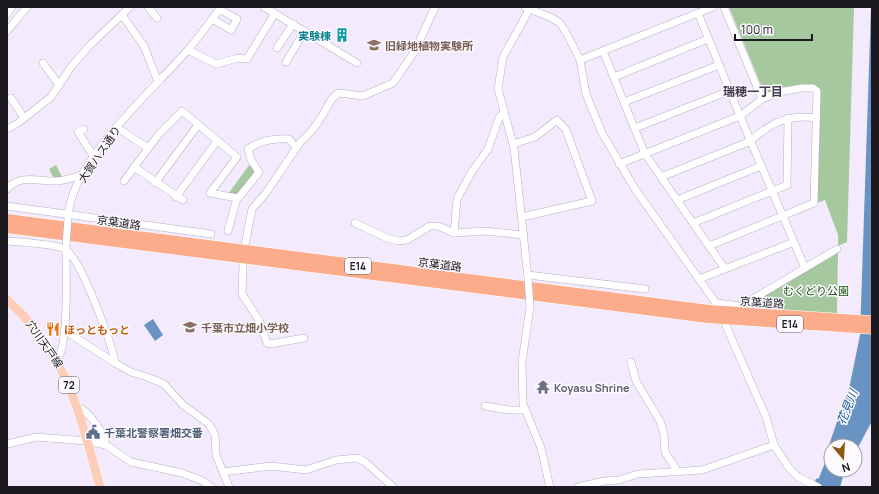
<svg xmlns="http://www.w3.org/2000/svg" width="879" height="494" font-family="Manrope,'Noto Sans JP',sans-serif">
<rect width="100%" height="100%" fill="#f3eafe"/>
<g fill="#a6c89f">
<polygon points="729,7 854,7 847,242 838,246 838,235 825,200 817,203 816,86 767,94 764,92"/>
<polygon points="250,164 255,173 238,194 228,194"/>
<polygon points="56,165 62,177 53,177 49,169"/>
<polygon points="838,251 837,314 742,308"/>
</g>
<g fill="#6993c3">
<polygon points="871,7 872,421 855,453 855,446 831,446 831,470 845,470 840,487 812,487 816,479 819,478 831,447 829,445 850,384 860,335"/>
<polygon points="153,319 163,335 155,341 144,325"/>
</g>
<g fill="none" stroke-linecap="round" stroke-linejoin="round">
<defs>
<g id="minor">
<polyline points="148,7 157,18"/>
<polyline points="264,7 357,63"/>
<polyline points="525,7 552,18 560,23 568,36 580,60 586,94 602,133 635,189 716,303 766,417 774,445 789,468 798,477 818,487"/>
<polyline points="724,7 762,99"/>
<polyline points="698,13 740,116 805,268"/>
<polyline points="7,14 12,7"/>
<polyline points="122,15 144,46 158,82"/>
<polyline points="212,19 231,30 237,19 219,9"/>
<polyline points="7,31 27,7"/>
<polyline points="277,48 293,24"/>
<polyline points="188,50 216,64 238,58 247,59 275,13"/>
<polyline points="603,51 645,154 725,269"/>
<polyline points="580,60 713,7"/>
<polyline points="286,62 305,31"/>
<polyline points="43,63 59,85"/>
<polyline points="614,77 708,39"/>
<polyline points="11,98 24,118"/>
<polyline points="624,102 719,65"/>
<polyline points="116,127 148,148"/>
<polyline points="635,128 729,91"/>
<polyline points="7,129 18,123 51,97 71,67 89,46 130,7"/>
<polyline points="84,129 78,132 94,157"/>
<polyline points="513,144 535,137 557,120 566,130 592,201 522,217"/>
<polyline points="619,164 740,116 762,99 779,92 802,88 813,88 817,91 814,203 709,246"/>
<polyline points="134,167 183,200"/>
<path d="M661,177L751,141C769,123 790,114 816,118"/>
<polyline points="124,181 159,134 182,111 237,157 210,193 237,198"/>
<polyline points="155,183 198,125"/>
<path d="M7,189C21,173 39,182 58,181C66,180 74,177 83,175"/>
<polyline points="176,197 217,141"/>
<polyline points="677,200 761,166"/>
<polyline points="7,206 211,234"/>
<path d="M68,218C70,162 151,92 187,51C199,37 210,22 221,7"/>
<polyline points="355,223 387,238 398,241 407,240 430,226 438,226 454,233 484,231 524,235"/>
<polyline points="693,223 787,185 788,118"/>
<path d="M228,231L237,198L240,196L259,172L251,160L248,149C261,140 274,138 289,139L296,147"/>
<polyline points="454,233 457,199 471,173 488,149 499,118 504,112"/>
<path d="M7,241C19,242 56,244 65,249C80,257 113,345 115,363L131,372L147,377L164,384L183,405L209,424L215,435L216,455L229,487"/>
<path d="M245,245L252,209L266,193L301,141C309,135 315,127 320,119C326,111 330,97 339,93L363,96L393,83L415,51L435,7"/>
<polyline points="243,264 242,294 260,322 267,343 270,344 304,338"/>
<polyline points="528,275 645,289"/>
<polyline points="528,278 514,148 498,89 503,57 529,10"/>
<polyline points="699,279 794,242"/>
<polyline points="716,303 741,306 837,249"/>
<polyline points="530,307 522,362 523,404 541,448 550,487"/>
<polyline points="64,330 115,363"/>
<path d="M57,360C69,345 66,271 66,248"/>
<polyline points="631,362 636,381 660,421 664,434 665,452 678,472"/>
<polyline points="485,406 509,410 525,410"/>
<path d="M77,407C89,410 104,434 106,445"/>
<polyline points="7,444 36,437 87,441 106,445 131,462 182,473 203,481 211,487"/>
<polyline points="223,472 271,466 306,470 336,460 357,458 365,462 393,487"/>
<polyline points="578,487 604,481 619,480 638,474 702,470 774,445"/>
</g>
<path id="major" d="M7,300C68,353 79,413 100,487"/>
<g id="highway">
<polyline points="7,219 709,310"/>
<polyline points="7,228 708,318"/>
</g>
</defs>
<use href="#minor" stroke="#b8afc3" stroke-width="8"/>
<use href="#major" stroke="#fff" stroke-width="10"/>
<use href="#highway" stroke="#fff" stroke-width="11"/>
<use href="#minor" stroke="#fff" stroke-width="7"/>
<use href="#major" stroke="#fdcdb9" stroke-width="9"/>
<use href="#highway" stroke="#fcac8a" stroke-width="10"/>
<defs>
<g id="minor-bridge">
<polyline points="66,246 68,218"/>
<polyline points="528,278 530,307"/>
</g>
<g id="highway-bridge">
<polyline points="709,310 872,321"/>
<polyline points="708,318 872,329"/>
</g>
</defs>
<use href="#minor-bridge" stroke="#b8afc3" stroke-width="8" stroke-linecap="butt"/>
<use href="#highway-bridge" stroke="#fff" stroke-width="11" stroke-linecap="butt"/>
<use href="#minor-bridge" stroke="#fff" stroke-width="7"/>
<use href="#highway-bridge" stroke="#fcac8a" stroke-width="10"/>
</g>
<defs>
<symbol id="building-bare" viewBox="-9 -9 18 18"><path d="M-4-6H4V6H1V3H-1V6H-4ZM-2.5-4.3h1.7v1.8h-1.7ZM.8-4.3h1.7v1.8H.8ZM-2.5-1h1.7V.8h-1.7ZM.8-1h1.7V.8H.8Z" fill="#0f9aa8" stroke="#fcfaff" stroke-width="2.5" paint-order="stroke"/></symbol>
<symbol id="university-bare" viewBox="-9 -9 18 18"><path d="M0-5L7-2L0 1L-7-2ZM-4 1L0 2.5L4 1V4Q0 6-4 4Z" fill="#8d6e63" stroke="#fcfaff" stroke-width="2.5" paint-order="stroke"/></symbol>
<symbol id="school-bare" viewBox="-9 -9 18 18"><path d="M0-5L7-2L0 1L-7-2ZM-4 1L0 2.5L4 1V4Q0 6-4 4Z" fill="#8d6e63" stroke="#fcfaff" stroke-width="2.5" paint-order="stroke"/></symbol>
<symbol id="restaurant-bare" viewBox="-9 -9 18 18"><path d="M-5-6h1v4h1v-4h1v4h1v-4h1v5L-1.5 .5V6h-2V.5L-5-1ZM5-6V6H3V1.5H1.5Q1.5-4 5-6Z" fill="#e8710a" stroke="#fcfaff" stroke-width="2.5" paint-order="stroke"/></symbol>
<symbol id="temple-bare" viewBox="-9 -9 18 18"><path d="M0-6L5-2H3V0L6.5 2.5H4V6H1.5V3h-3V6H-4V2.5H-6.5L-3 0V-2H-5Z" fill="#6b7280" stroke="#fcfaff" stroke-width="2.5" paint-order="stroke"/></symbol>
<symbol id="civic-bare" viewBox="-9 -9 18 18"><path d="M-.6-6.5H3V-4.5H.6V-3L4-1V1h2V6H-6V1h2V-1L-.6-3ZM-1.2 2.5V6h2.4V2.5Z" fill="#5c6f8a" stroke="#fcfaff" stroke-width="2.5" paint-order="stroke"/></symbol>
</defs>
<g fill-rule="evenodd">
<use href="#building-bare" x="332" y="25" width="20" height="20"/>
<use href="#university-bare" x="364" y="35" width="20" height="20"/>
<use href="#school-bare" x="180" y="317" width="20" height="20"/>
<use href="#restaurant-bare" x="43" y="319" width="20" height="20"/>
<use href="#temple-bare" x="533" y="377" width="20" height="20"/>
<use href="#civic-bare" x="83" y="422" width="20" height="20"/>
</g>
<g text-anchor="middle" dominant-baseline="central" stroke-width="3" stroke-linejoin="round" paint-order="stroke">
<g fill="#fcfaff" stroke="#5f5c63" stroke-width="1">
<rect x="345" y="258" width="26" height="16" rx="3"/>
<rect x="777" y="316" width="26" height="16" rx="3"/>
<rect x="59" y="377" width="20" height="16" rx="3"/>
</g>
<g font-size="10" font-weight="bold" fill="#1c1920">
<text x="358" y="266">E14</text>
<text x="790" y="324">E14</text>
<text x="69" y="385">72</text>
</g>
<g font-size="11" font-weight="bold" fill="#0d838f" stroke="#fcfaff" text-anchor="end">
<text x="331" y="35">実験棟</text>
</g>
<g font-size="11" font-weight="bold" fill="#785e54" stroke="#fcfaff" text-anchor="start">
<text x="385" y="45">旧緑地植物実験所</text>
<text x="201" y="327">千葉市立畑小学校</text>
</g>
<g font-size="11" fill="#1c1920" stroke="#fcfaff">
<text transform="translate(99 154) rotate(-56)">大賀ハス通り</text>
<text transform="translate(119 222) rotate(8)">京葉道路</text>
<text transform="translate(440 264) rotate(7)">京葉道路</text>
<text transform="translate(762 302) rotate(4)">京葉道路</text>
<text transform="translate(45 344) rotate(55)">穴川天戸線</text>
</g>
<g font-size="11" fill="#175109" stroke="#fcfaff">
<text x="816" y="290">むくどり公園</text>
</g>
<g font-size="11" font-weight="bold" fill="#c56008" stroke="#fcfaff" text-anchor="start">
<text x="64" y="329">ほっともっと</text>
</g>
<g font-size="11" font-weight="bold" fill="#5b616d" stroke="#fcfaff" text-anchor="start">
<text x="554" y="387">Koyasu Shrine</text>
</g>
<g font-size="11" font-weight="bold" fill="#4e5e75" stroke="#fcfaff" text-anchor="start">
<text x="104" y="432">千葉北警察署畑交番</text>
</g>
<g font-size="12" font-weight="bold" fill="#443c4d" stroke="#fcfaff">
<text x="753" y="91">瑞穂一丁目</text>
</g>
<g font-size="12" font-style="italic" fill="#1c5895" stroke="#fcfaff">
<text transform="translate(847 407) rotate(-68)">花見川</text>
</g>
</g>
<rect width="879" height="494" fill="none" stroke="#1c1920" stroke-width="16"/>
<g transform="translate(843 458) rotate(162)"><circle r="19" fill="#fcfaff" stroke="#a2a0a6"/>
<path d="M0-3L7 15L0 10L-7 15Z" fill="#905711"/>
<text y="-6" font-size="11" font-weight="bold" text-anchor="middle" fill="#1c1920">N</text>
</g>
<path d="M735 34v6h77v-6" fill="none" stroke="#1c1920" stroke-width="2"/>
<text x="741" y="34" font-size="12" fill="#1c1920" stroke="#fcfaff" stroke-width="3" paint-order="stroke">100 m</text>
</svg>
